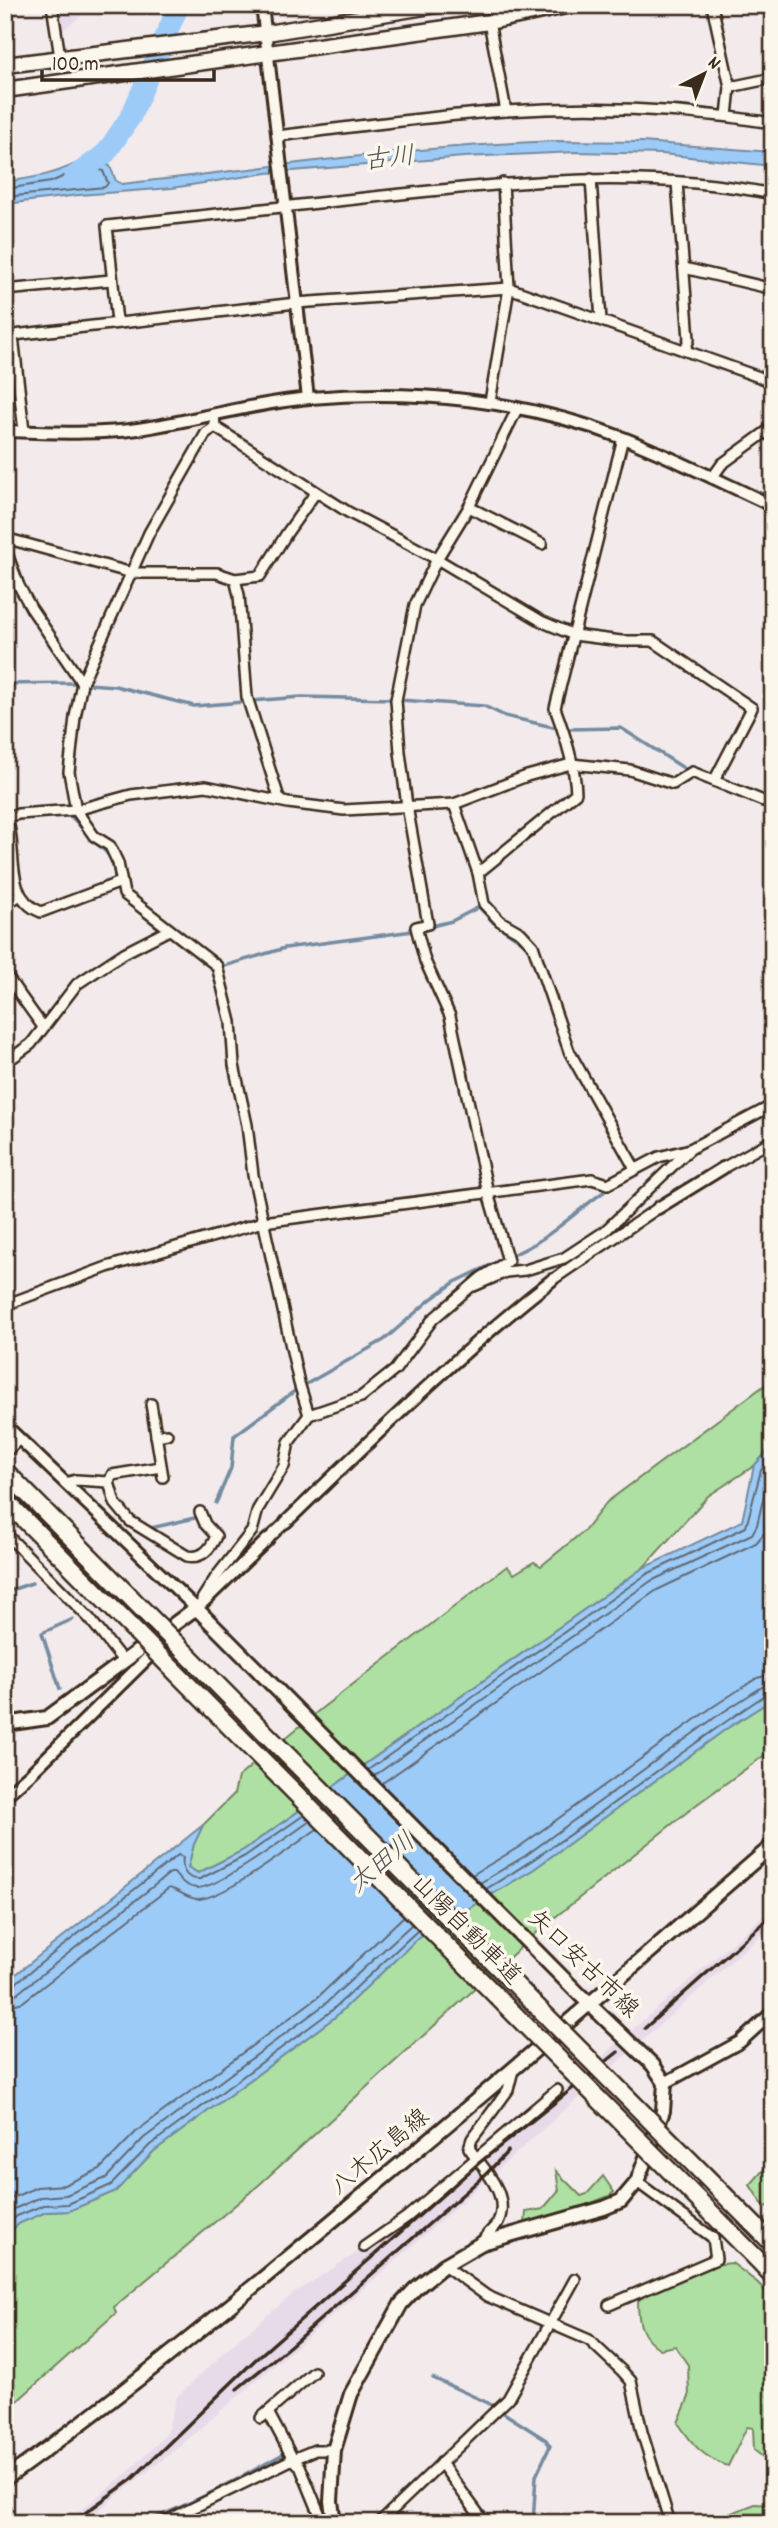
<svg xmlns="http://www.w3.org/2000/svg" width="778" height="2528" font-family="Dekko,'Klee One',sans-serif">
<rect width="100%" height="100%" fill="#f2eaeb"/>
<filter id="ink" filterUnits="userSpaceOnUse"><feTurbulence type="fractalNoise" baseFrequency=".0143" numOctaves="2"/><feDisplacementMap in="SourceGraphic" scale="14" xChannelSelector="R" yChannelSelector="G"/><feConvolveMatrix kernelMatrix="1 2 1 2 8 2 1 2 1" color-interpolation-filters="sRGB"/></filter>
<g filter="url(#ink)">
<g fill="#e7dbea">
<polygon points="58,5 95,5 62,31"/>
<polygon points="773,1907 773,1924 383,2272 180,2446 82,2523 65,2523 127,2473 166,2435 177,2397 231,2346 293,2294 407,2220 525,2124"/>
</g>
<g fill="#ade0a2" stroke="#748560" stroke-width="2">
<polygon points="773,1379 773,1445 754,1466 708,1496 643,1568 242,1851 198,1873 188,1867 194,1844 203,1825 234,1794 238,1777 322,1708 507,1566 514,1574 534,1562 541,1566 585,1530 607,1502"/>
<polygon points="773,1699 773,1749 696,1805 544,1926 260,2184 114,2307 116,2313 5,2412 5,2235 20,2223 46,2212 69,2211 116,2191 154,2151 335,2017 416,1940 534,1869 726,1729"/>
<polygon points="773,2159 773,2210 762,2204 750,2185"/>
<polygon points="556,2171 581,2196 587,2194 603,2176 614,2192 609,2196 568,2212 525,2224 526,2212 543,2209 559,2190"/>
<path d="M732,2263L758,2283L773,2299V2465L754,2450L753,2428L747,2427L728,2466C702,2457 693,2445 678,2423L689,2397L688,2365L675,2346L660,2349C641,2337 638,2323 638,2301C658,2281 703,2265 732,2263Z"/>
<polygon points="755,2504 773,2505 773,2523 725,2523 729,2514"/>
</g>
<g fill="#9ccbf7" stroke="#758ba0" stroke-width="2">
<path d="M557,141L642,142L773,152V166L662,154L576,152L464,157L267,173L172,188L79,195L5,204V182C38,177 59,174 88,157L110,166L116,181L122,184C267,168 411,146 557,141Z"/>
<polygon points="773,1445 773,1699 726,1729 534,1869 416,1940 335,2017 154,2151 116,2191 69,2211 46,2212 20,2223 5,2235 5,1983 203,1825 194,1844 188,1867 198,1873 242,1851 643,1568 742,1521 754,1466"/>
</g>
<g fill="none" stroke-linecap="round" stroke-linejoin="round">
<g stroke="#626a75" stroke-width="2">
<polyline points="5,189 51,182 89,165 103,171 108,183 105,187 5,197"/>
<polyline points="368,1770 647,1574 746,1527 761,1470 773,1456"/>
<polyline points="374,1776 651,1581 752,1534 757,1525 769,1474 773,1469"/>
<polyline points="381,1784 657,1590 756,1543 767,1530 773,1504"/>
<polyline points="472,1875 519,1847 711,1708 757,1678 773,1674"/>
<polyline points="480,1883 525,1856 717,1716 762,1687 773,1684"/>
<path d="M486,1889C584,1831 671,1756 767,1694L773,1693"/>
<path d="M5,1988L12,1986L178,1855L183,1857C181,1870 186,1880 200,1879L245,1856L304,1815"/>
<path d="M5,1997L18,1993L170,1873H174C179,1880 187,1887 196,1888C217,1890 290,1835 310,1821"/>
<path d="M5,2007L23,2002L169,1888C179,1890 187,1899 199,1899C227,1897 293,1846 317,1829"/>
<polyline points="5,2201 37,2187 64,2185 100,2169 138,2130 318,1997 404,1916"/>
<polyline points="5,2215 14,2209 41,2197 66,2195 106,2178 144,2138 324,2005 412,1924"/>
<polyline points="5,2226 17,2216 44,2205 68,2204 111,2185 150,2145 330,2012 418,1930"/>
</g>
<g stroke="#758ba0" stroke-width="3.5">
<polyline points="5,684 74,683"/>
<polyline points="88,684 115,686 194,706 244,702"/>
<polyline points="400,700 484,706 505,716 557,728"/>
<polyline points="251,701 301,697 392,699"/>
<polyline points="567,729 621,728 685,769"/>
<path d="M65,814C76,818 78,825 86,833C102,852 113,849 115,879"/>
<polyline points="117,889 123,899 162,931"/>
<polyline points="428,927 452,921 479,907 494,923 525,944"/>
<polyline points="170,936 206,963"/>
<polyline points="221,967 285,948 413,931"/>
<polyline points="549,1006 565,1051"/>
<polyline points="570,1061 621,1154"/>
<polyline points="766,1103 773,1100"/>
<path d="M509,1256C545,1243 573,1213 605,1191"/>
<polyline points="303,1386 384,1340 431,1299 455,1282 503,1259"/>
<polyline points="216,1503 231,1468 234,1436 296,1390"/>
<polyline points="151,1528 199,1517"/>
<polyline points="5,1592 32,1583"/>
<polyline points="60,1689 42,1633 73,1619"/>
<polyline points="433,2378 488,2403 546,2440 550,2446 536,2476 533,2523"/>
<path d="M141,2523C191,2505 237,2480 283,2454"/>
</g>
<polyline stroke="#9ccbf7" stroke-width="21" points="75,176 106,153 131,116 179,5"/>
<defs>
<g id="minor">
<polyline points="52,5 60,57"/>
<polyline points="712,5 730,87 727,116"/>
<polyline points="489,22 506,111"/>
<polyline points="730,87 773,78"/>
<path d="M277,136C353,127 430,116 506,111C594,105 685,109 773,123"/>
<polyline points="591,179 601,320"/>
<polyline points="677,182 689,339 685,350"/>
<polyline points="684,268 773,289"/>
<polyline points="5,290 111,280"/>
<path d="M117,322L107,226C202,216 297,205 392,195C519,181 646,169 773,194"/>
<polyline points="5,336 296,303 509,288 773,382"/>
<polyline points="13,336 24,431"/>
<polyline points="490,402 509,288 503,183"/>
<polyline points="214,414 215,427 206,433 149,533 82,683 75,717 69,772 76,810 94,836 110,846 118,863 124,894 217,966 231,1022 234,1065 247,1125 253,1175 299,1383 309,1415"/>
<polyline points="215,427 348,512 437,559 543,622 574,635 621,641 653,641 752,708 714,781"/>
<polyline points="712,478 722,464 773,427"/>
<polyline points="469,507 542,544"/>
<polyline points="5,538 132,573 217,573 235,579 239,595 247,697 280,801"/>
<polyline points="5,548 19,586 31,608 82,683"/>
<polyline points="235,579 260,576 287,533 316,492"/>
<polyline points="454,804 478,873 484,904 500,921 521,933 533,946 569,1051 635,1169"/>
<polyline points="5,818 18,814 76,810 131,795 206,786 288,803 344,810 454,804 527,776 571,764 630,770 673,784 692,772 773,805"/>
<path d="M7,818C18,850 3,897 41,912L121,882"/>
<path d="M478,873L576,793C575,765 565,735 555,708L623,438"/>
<polyline points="5,905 20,895"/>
<polyline points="5,974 43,1027"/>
<polyline points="5,1063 31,1044 77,984 124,953 169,930"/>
<polyline points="723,1168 773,1140"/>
<polyline points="552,1280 658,1208"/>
<polyline points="474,1286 506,1272 525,1270 564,1258 605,1231 690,1149 773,1105"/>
<polyline points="5,1305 107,1267 263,1222 592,1179 608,1184 659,1157 690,1149"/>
<polyline points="151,1404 163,1477"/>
<polyline points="156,1436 167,1434"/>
<polyline points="5,1453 19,1439"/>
<polyline points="109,1482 112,1475 161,1467"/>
<path d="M65,1483L76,1480L109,1482L115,1503L130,1521L187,1556C202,1559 210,1550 216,1536L205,1524L200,1512"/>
<polyline points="5,1533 90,1619 123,1661"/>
<polyline points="268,1539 286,1522"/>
<polyline points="202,1599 216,1577 252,1531 258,1509 284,1466 289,1442 309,1415 361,1397 395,1370 433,1319 482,1277 508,1261 488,1193 450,1016 425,961 416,927 428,924 407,806 400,752 396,700 415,605 437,559 469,507 517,409"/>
<polyline points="770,2089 773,2088"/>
<path d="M482,2243C485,2234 494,2230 498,2222C511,2195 483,2168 469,2148L472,2139L508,2090L513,2070"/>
<polyline points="364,2247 407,2217 557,2090"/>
<polyline points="444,2265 487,2296 589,2340 622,2371 631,2381 642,2432 670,2523"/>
<polyline points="609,2305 716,2259 713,2238 637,2182"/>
<polyline points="268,2412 293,2459 315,2450 334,2450"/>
<polyline points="261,2418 314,2372"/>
<polyline points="441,2463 485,2523"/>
<polyline points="162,2523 293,2459 300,2466 320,2515"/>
<polyline points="379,2523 508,2399 575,2279"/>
</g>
<g id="tertiary">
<polyline points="262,5 308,398"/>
<path d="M5,431C49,432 94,435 138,429C195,421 252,403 310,398C415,389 525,400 623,438C674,458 723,483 773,506"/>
<polyline points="658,1208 723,1168"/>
<polyline points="5,1425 196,1608"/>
<path d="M286,1522C372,1439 457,1354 552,1280"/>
<polyline points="193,1612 268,1539"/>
<polyline points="5,1796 29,1775 172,1634"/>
<polyline points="665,2083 740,2042 773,2012"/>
</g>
<g id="secondary">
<polyline points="5,1724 47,1718 196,1608 580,1995 653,2065 665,2083 663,2111 637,2182 621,2201 604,2208 482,2243 444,2265 415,2289 401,2304 351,2394 334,2450 331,2501 334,2523"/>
<path d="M5,2479C129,2391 245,2294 362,2196C500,2081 637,1964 773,1845"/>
</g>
<g id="trunk">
<polyline points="5,65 267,33 437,5"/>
<polyline points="5,90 489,22 571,5"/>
</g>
<polyline id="motorway" points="757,2259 773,2276"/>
</defs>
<use href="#minor" stroke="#3b2a1e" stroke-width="14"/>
<use href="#tertiary" stroke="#3b2a1e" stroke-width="16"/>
<use href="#secondary" stroke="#3b2a1e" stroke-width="18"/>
<use href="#trunk" stroke="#3b2a1e" stroke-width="19"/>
<use href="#motorway" stroke="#3b2a1e" stroke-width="21"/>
<use href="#minor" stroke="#fbf7ec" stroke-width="9"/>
<use href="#tertiary" stroke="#fbf7ec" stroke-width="10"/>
<use href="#secondary" stroke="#fbf7ec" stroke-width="12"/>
<use href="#trunk" stroke="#fbf7ec" stroke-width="14"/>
<use href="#motorway" stroke="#fbf7ec" stroke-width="16"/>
<g stroke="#3b2a1e" stroke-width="3.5">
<polyline points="645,2028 773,1914"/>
<polyline points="237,2389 290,2346 487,2173 508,2151"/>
<polyline points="71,2523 131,2480 255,2360 479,2163 618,2052"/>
</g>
<defs>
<g id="motorway-bridge">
<polyline points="5,1471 773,2244"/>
<polyline points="5,1500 757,2259"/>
</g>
</defs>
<use href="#motorway-bridge" stroke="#3b2a1e" stroke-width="21" stroke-linecap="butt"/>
<use href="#motorway-bridge" stroke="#fbf7ec" stroke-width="16"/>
</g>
</g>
<g text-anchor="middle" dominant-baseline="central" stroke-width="7" stroke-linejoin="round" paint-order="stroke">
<g font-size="24" fill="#3b2a1e" stroke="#fbf7ec">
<text transform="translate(465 1931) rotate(45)">山陽自動車道</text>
<text transform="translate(582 1965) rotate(44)">矢口安古市線</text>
<text transform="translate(381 2153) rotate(-40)">八木広島線</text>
</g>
<g font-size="26" font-style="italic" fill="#535254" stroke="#fbf7ec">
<text transform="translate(389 160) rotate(-6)">古川</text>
<text transform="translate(383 1864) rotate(-40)">太田川</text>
</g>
</g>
<rect width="778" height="2528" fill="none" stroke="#fbf7ec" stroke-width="28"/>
<rect x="14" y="14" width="750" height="2500" fill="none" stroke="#3b2a1e" stroke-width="2.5" filter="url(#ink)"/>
<g transform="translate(704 74) rotate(42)" stroke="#fbf7ec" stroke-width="5" paint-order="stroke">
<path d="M0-5L12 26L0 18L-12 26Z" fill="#3b2a1e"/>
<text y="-10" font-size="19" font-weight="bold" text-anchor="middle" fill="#3b2a1e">N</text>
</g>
<path d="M42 70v10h172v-10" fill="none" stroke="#3b2a1e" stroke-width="3.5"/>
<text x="52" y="70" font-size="21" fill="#3b2a1e" stroke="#fbf7ec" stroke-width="5" paint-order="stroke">100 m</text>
</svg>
